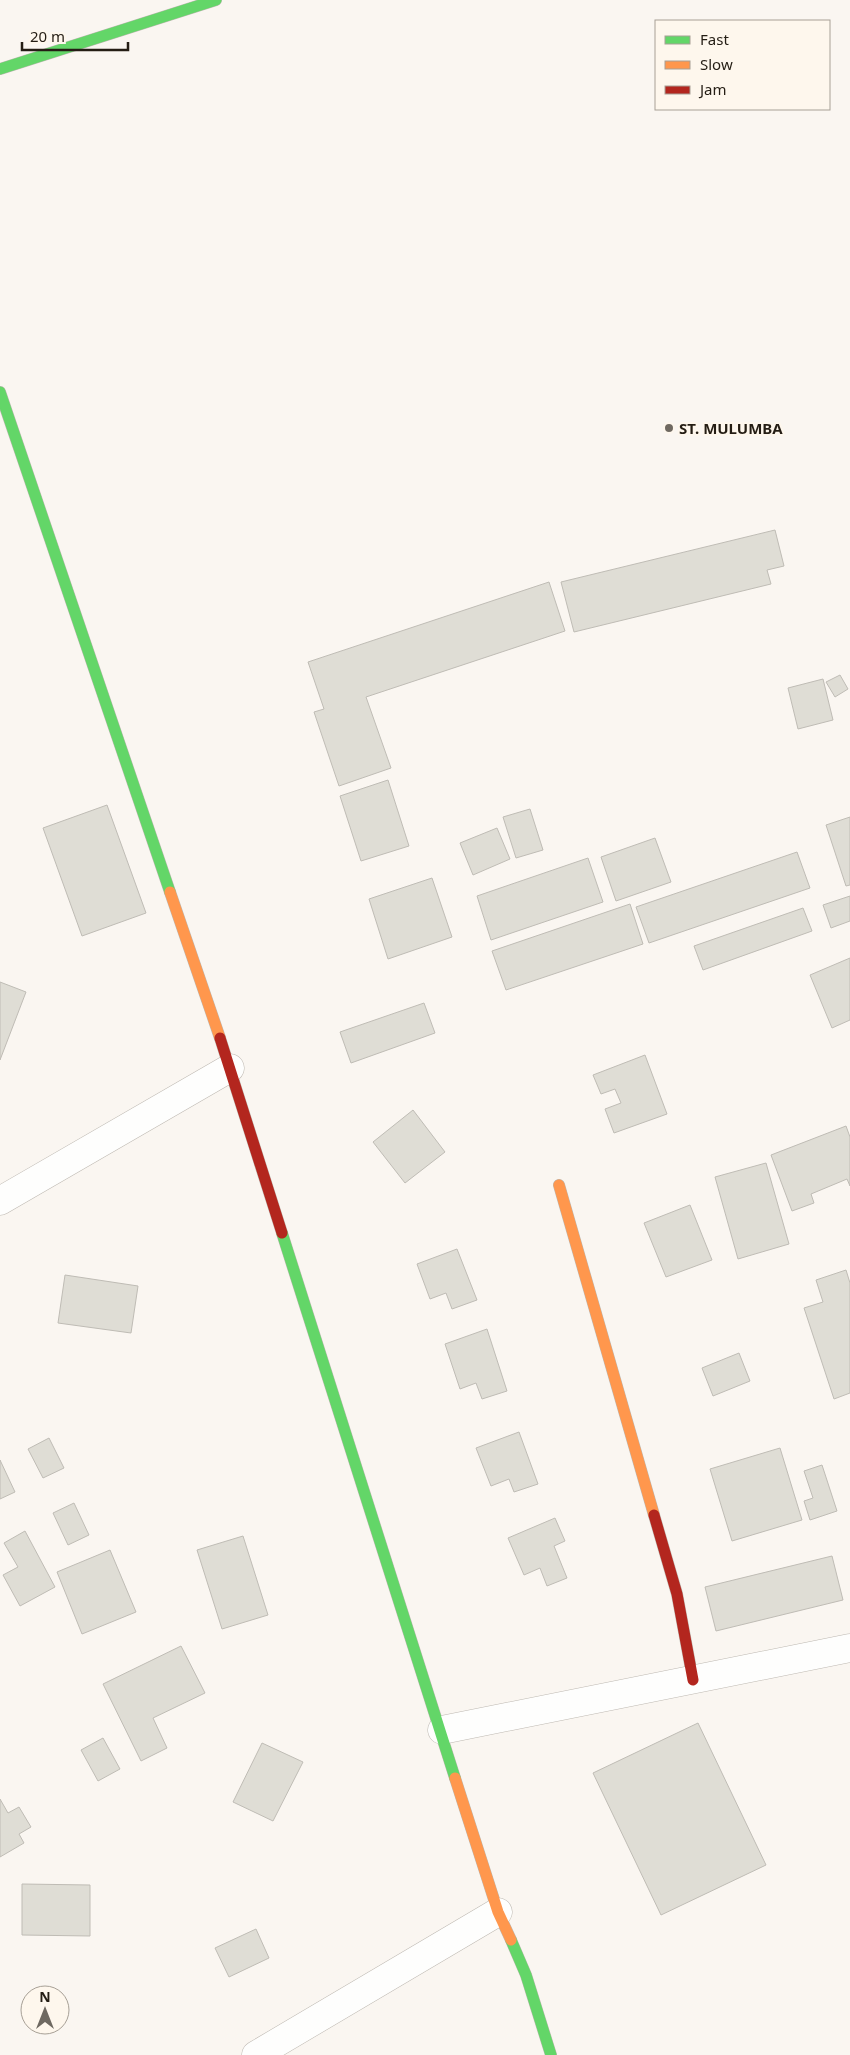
<svg xmlns="http://www.w3.org/2000/svg" width="850" height="2055" font-family="'Noto Sans',sans-serif">
<rect width="100%" height="100%" fill="#faf6f1"/>
<g fill="#dfddd5" stroke="#bfbcb5">
<polygon points="775,530 784,566 767,570 771,584 574,632 561,582"/>
<polygon points="549,582 565,631 366,697 391,768 339,786 314,712 324,709 308,662"/>
<polygon points="840,675 848,689 835,697 826,682"/>
<polygon points="823,679 833,720 798,729 788,688"/>
<polygon points="388,780 409,846 361,861 340,796"/>
<polygon points="107,805 146,913 82,936 43,828"/>
<polygon points="530,809 543,850 516,858 503,817"/>
<polygon points="850,817 850,885 846,886 826,825"/>
<polygon points="497,828 510,859 473,875 460,843"/>
<polygon points="655,838 671,882 616,901 601,857"/>
<polygon points="797,852 810,888 649,943 636,907"/>
<polygon points="588,858 603,902 491,940 477,896"/>
<polygon points="432,878 452,937 388,959 369,899"/>
<polygon points="850,896 850,921 831,928 823,905"/>
<polygon points="630,904 643,944 506,990 492,951"/>
<polygon points="803,908 812,931 703,970 694,946"/>
<polygon points="850,958 850,1020 832,1028 810,975"/>
<polygon points="0,982 26,992 0,1060"/>
<polygon points="424,1003 435,1033 351,1063 340,1032"/>
<polygon points="645,1055 667,1114 614,1133 605,1109 621,1103 615,1089 601,1094 593,1075"/>
<polygon points="413,1110 445,1152 405,1183 373,1142"/>
<polygon points="846,1126 850,1137 850,1186 847,1179 811,1194 814,1203 792,1211 771,1155"/>
<polygon points="766,1163 789,1244 738,1259 715,1177"/>
<polygon points="690,1205 712,1260 666,1277 644,1223"/>
<polygon points="457,1249 477,1300 452,1309 446,1293 430,1299 417,1264"/>
<polygon points="846,1270 850,1283 850,1393 834,1399 804,1308 823,1302 816,1280"/>
<polygon points="65,1275 138,1286 131,1333 58,1323"/>
<polygon points="487,1329 507,1391 482,1399 476,1383 460,1389 445,1344"/>
<polygon points="739,1353 750,1381 713,1396 702,1368"/>
<polygon points="519,1432 538,1484 514,1492 509,1479 491,1486 476,1448"/>
<polygon points="49,1438 64,1468 43,1478 28,1449"/>
<polygon points="780,1448 802,1520 732,1541 710,1469"/>
<polygon points="0,1460 15,1492 0,1499"/>
<polygon points="822,1465 837,1511 810,1520 804,1501 813,1498 804,1471"/>
<polygon points="74,1503 89,1535 68,1545 53,1513"/>
<polygon points="555,1518 565,1541 554,1546 567,1578 547,1586 540,1568 524,1575 508,1538"/>
<polygon points="25,1531 55,1587 20,1606 3,1575 18,1567 4,1543"/>
<polygon points="243,1536 268,1615 222,1629 197,1550"/>
<polygon points="110,1550 136,1612 82,1634 57,1572"/>
<polygon points="832,1556 843,1600 716,1631 705,1587"/>
<polygon points="181,1646 205,1693 153,1718 167,1748 141,1761 103,1684"/>
<polygon points="698,1723 766,1865 661,1915 593,1773"/>
<polygon points="103,1738 120,1769 98,1781 81,1750"/>
<polygon points="262,1743 303,1762 273,1821 233,1802"/>
<polygon points="0,1799 8,1813 19,1807 31,1827 19,1834 24,1843 0,1857"/>
<polygon points="22,1884 90,1885 90,1936 22,1935"/>
<polygon points="256,1929 269,1958 229,1977 215,1948"/>
</g>
<g fill="none" stroke-linecap="round" stroke-linejoin="round">
<defs>
<g id="street">
<polyline points="0,1201 230,1068"/>
<polyline points="442,1730 850,1648"/>
<polyline points="256,2055 498,1912"/>
</g>
<g id="fast">
<polyline points="0,69 216,0"/>
<polyline points="0,392 170,892"/>
<polyline points="282,1233 455,1778"/>
<polyline points="511,1940 526,1975 551,2055"/>
</g>
<g id="slow">
<polyline points="170,892 220,1038"/>
<polyline points="559,1185 654,1515"/>
<polyline points="455,1778 498,1912 511,1940"/>
</g>
<g id="jam">
<polyline points="220,1038 282,1233"/>
<polyline points="654,1515 677,1594 693,1680"/>
</g>
</defs>
<use href="#street" stroke="#bdb8b1" stroke-width="29"/>
<use href="#fast" stroke="#bdb8b1" stroke-width="12"/>
<use href="#slow" stroke="#bdb8b1" stroke-width="12"/>
<use href="#jam" stroke="#bdb8b1" stroke-width="12"/>
<use href="#street" stroke="#fefefd" stroke-width="28"/>
<use href="#fast" stroke="#63d668" stroke-width="11"/>
<use href="#slow" stroke="#ff974d" stroke-width="11"/>
<use href="#jam" stroke="#b3261e" stroke-width="11"/>
</g>
<circle fill="#6f6961" stroke="#fef7ed" stroke-width="2" cx="669" cy="428" r="5"/>
<g text-anchor="middle" dominant-baseline="central" stroke-width="4" stroke-linejoin="round" paint-order="stroke">
<g font-size="15" font-weight="bold" fill="#241d14" stroke="#fef7ed" text-anchor="start">
<text x="679" y="428">ST. MULUMBA</text>
</g>
</g>
<rect x="655" y="20" width="175" height="90" fill="#fef7ed" stroke="#a7a096"/>
<rect x="665" y="36" width="25" height="8" fill="#63d668" stroke="#a7a096"/>
<text x="700" y="45" font-size="15" fill="#241d14">Fast</text>
<rect x="665" y="61" width="25" height="8" fill="#ff974d" stroke="#a7a096"/>
<text x="700" y="70" font-size="15" fill="#241d14">Slow</text>
<rect x="665" y="86" width="25" height="8" fill="#b3261e" stroke="#a7a096"/>
<text x="700" y="95" font-size="15" fill="#241d14">Jam</text>
<g transform="translate(45 2010)"><circle r="24" fill="#fef7ed" stroke="#a7a096"/>
<path d="M0-4L9 19L0 12L-9 19Z" fill="#6f6961"/>
<text y="-8" font-size="14" font-weight="bold" text-anchor="middle" fill="#241d14">N</text>
</g>
<path d="M22 42v8h106v-8" fill="none" stroke="#241d14" stroke-width="2.5"/>
<text x="30" y="42" font-size="15" fill="#241d14" stroke="#fef7ed" stroke-width="4" paint-order="stroke">20 m</text>
</svg>
